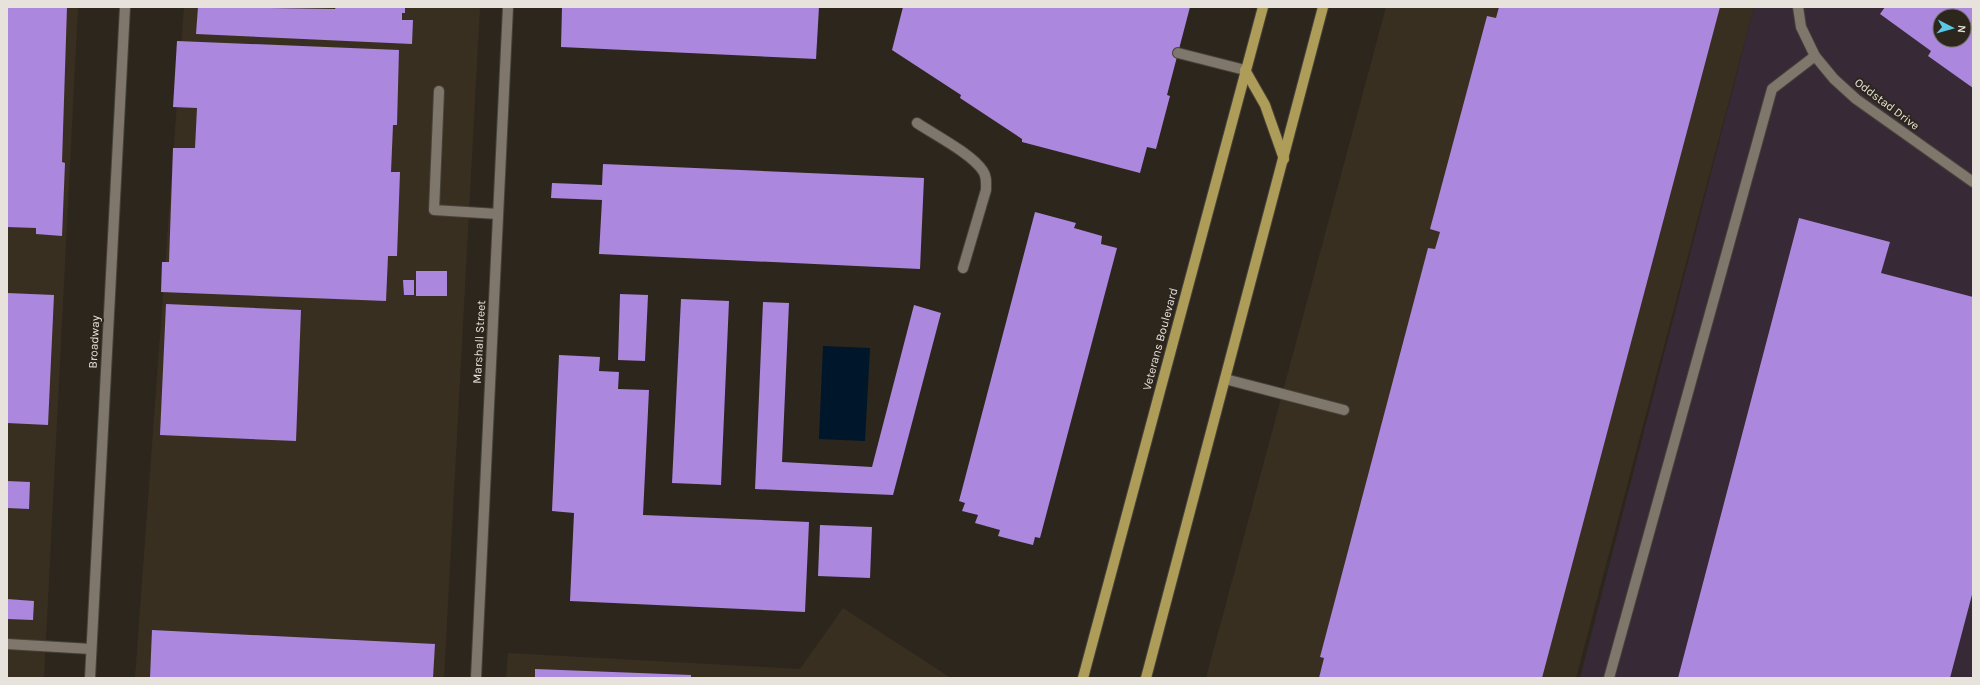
<svg xmlns="http://www.w3.org/2000/svg" width="1980" height="685" font-family="Karla,sans-serif">
<rect width="100%" height="100%" fill="#2d261d"/>
<g fill="#392f20">
<polygon points="7,7 78,7 44,678 7,678"/>
<polygon points="184,7 480,7 444,678 135,678"/>
<polygon points="1386,7 1754,7 1576,678 1206,678"/>
<polygon points="843,608 951,678 506,678 508,653 800,669"/>
</g>
<path fill="#382936" fill-rule="evenodd" d="M1754,7H1973V678H1580ZM1940,16H1964V40H1940Z"/>
<polygon fill="#00162a" points="823,346 870,348 865,441 819,439"/>
<g fill="#ab87dd" fill-rule="evenodd">
<polygon points="7,7 67,7 62,162 65,163 62,236 36,234 36,228 7,227"/>
<polygon points="198,7 335,9 336,7 405,7 405,13 402,13 402,20 413,20 412,44 196,34"/>
<polygon points="562,7 819,7 816,59 561,47"/>
<polygon points="903,7 1190,7 1167,95 1170,96 1156,149 1147,147 1140,173 1022,142 1022,139 960,98 961,95 892,50"/>
<polygon points="1499,7 1720,7 1542,678 1319,678 1324,658 1320,657 1428,248 1435,249 1440,232 1430,229 1487,16 1496,18"/>
<path d="M1885,7L1973,8V88L1928,56L1931,51L1880,14ZM1940,16H1964V40H1940Z"/>
<polygon points="177,41 399,50 397,125 393,125 391,172 400,172 397,256 388,256 386,301 161,292 162,262 169,262 173,148 195,148 197,108 173,107"/>
<polygon points="603,164 924,178 920,269 599,254 602,200 551,198 552,183 602,185"/>
<polygon points="1035,212 1076,223 1074,228 1102,236 1101,244 1117,248 1040,538 1035,537 1033,545 998,536 1000,530 975,523 978,515 962,511 965,503 959,501"/>
<polygon points="1799,218 1890,242 1881,273 1973,297 1973,591 1950,678 1678,678"/>
<rect x="416" y="271" width="31" height="25"/>
<polygon points="403,280 414,280 414,295 404,295"/>
<polygon points="7,293 54,295 48,425 7,423"/>
<polygon points="620,294 648,295 645,361 618,360"/>
<polygon points="681,299 729,301 721,485 672,483"/>
<polygon points="763,302 789,303 782,462 872,467 914,305 941,313 893,495 755,489"/>
<polygon points="166,304 301,310 296,441 160,435"/>
<polygon points="559,355 600,357 599,371 619,372 618,389 649,390 643,515 809,522 805,612 570,601 574,513 552,511"/>
<polygon points="7,481 30,482 29,509 7,508"/>
<polygon points="820,525 872,527 870,578 818,576"/>
<polygon points="7,599 34,601 33,620 7,619"/>
<polygon points="152,630 435,644 433,678 150,678"/>
<polygon points="535,669 691,675 691,678 535,678"/>
</g>
<g fill="none" stroke-linecap="round" stroke-linejoin="round">
<defs>
<g id="minor">
<polyline points="1798,7 1801,27 1815,56 1834,79 1856,99 1973,182"/>
<polyline points="1178,53 1245,70"/>
<polyline points="439,91 434,210 498,214"/>
<path d="M917,123C935,135 972,154 983,171C987,177 986,183 986,190L963,268"/>
<polyline points="1225,379 1344,410"/>
<polyline points="7,644 91,649"/>
<polyline points="90,678 125,7"/>
<polyline points="476,678 508,7"/>
<polyline points="1609,678 1772,89 1815,56"/>
</g>
<g id="major">
<polyline points="1245,70 1265,105 1284,159"/>
<polyline points="1083,678 1263,7"/>
<polyline points="1146,678 1323,7"/>
</g>
</defs>
<use href="#minor" stroke="#47423a" stroke-width="12"/>
<use href="#major" stroke="#47423a" stroke-width="12"/>
<use href="#minor" stroke="#7f776c" stroke-width="10"/>
<use href="#major" stroke="#ae9d58" stroke-width="10"/>
</g>
<g text-anchor="middle" dominant-baseline="central" stroke-width="4" stroke-linejoin="round" paint-order="stroke">
<g font-size="12" fill="#e7e2dc" stroke="#2d261d">
<text transform="translate(1887 104) rotate(37)">Oddstad Drive</text>
<text transform="translate(1160 339) rotate(-75)">Veterans Boulevard</text>
<text transform="translate(94 342) rotate(-87)">Broadway</text>
<text transform="translate(479 342) rotate(-87)">Marshall Street</text>
</g>
</g>
<rect width="1980" height="685" fill="none" stroke="#e7e2dc" stroke-width="16"/>
<g transform="translate(1952 28) rotate(96)"><circle r="19" fill="#2d261d" stroke="#777169"/>
<path d="M0-3L7 15L0 10L-7 15Z" fill="#5ac8e6"/>
<text y="-6" font-size="11" font-weight="bold" text-anchor="middle" fill="#e7e2dc">N</text>
</g>
</svg>
